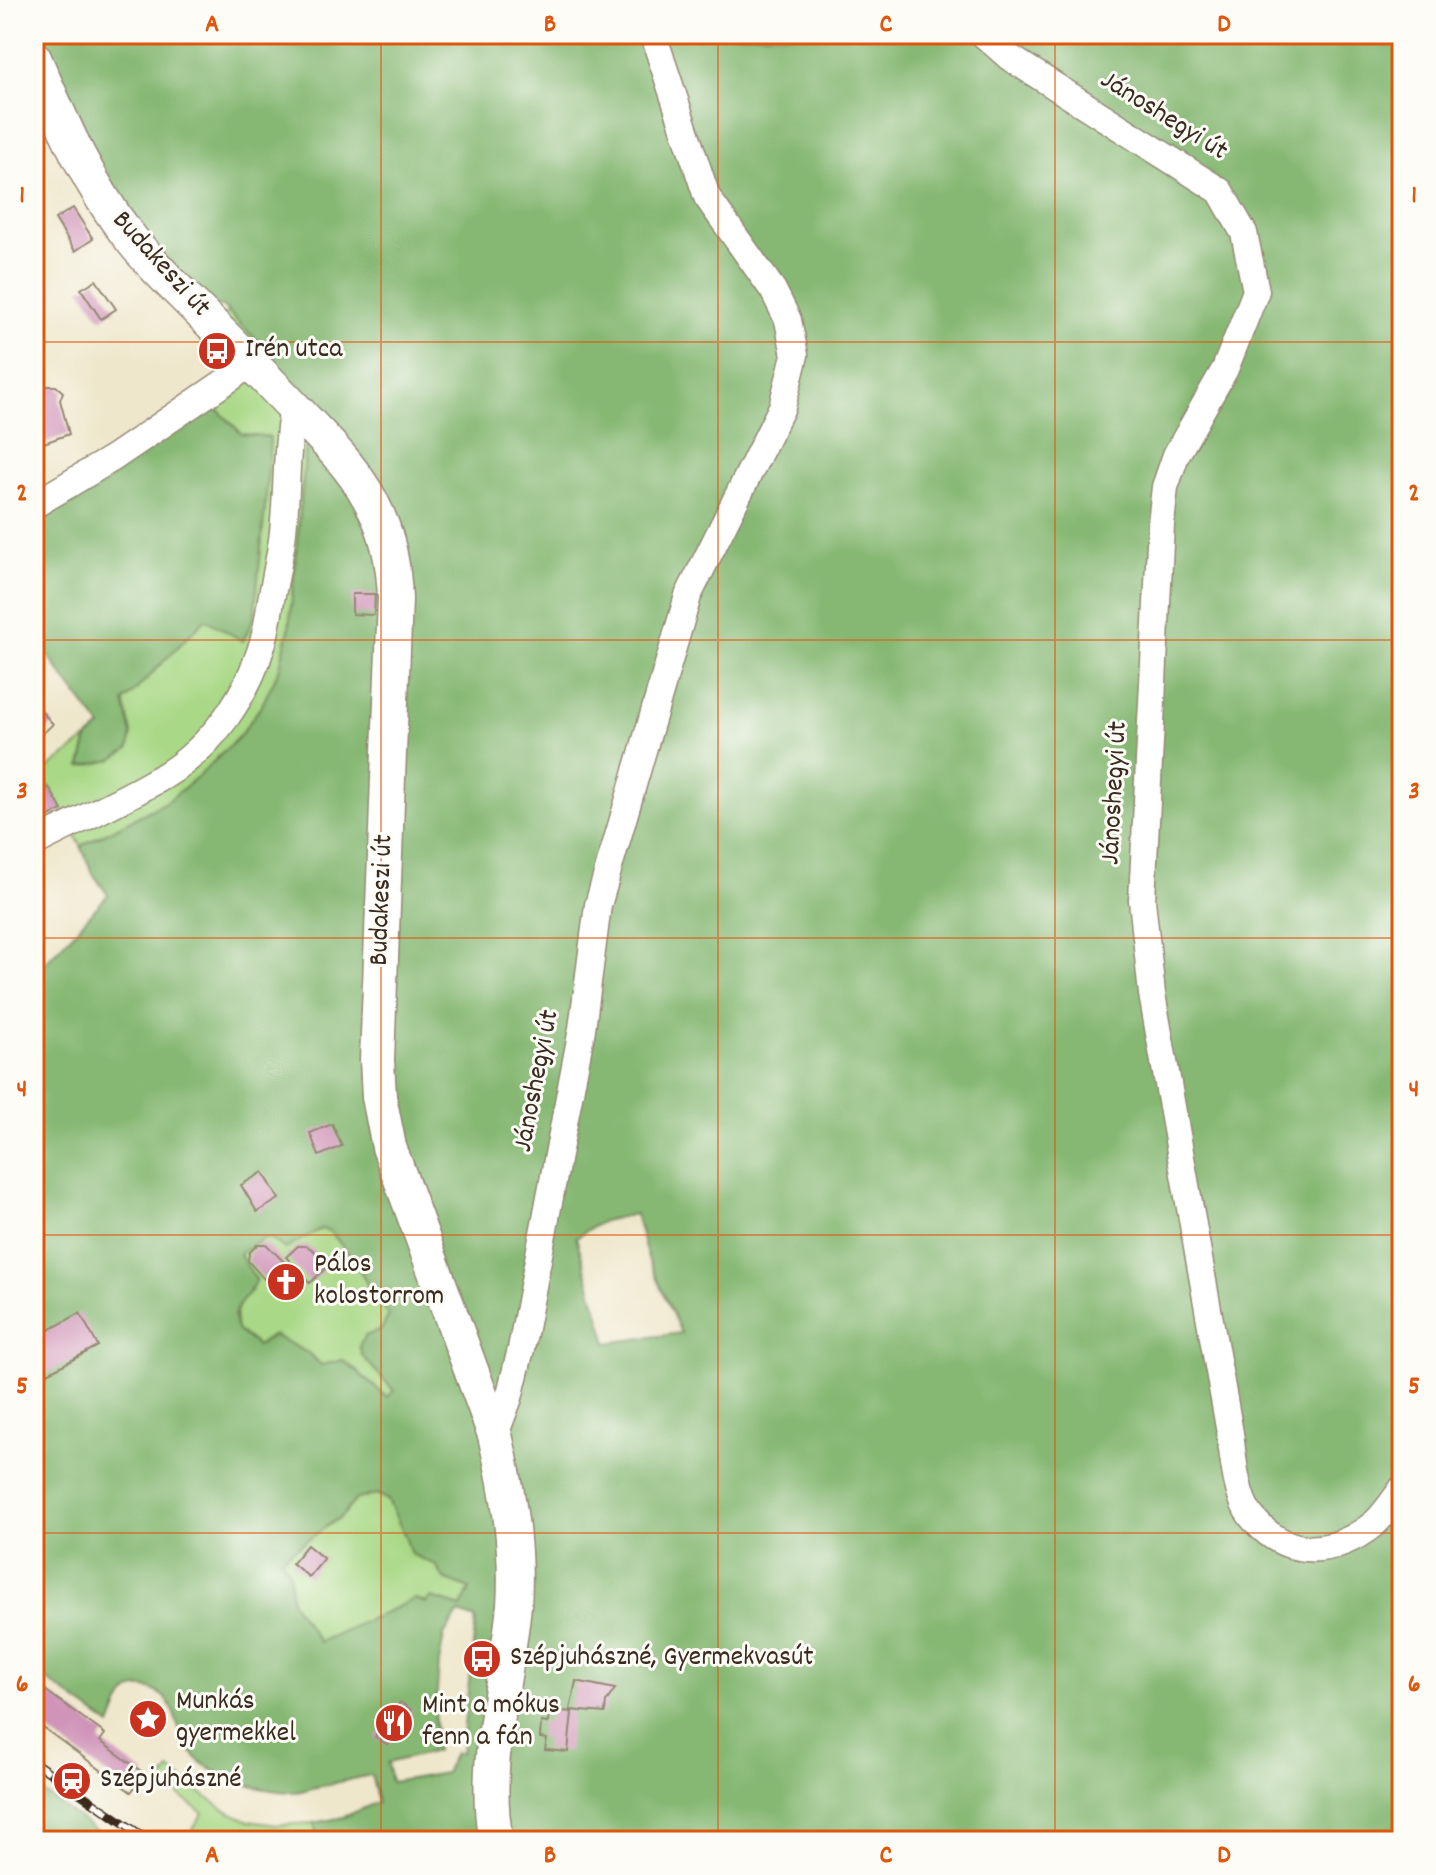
<svg xmlns="http://www.w3.org/2000/svg" width="1436" height="1875" font-family="Dekko,sans-serif">
<rect width="100%" height="100%" fill="#fdfcf7"/>
<filter id="ink" filterUnits="userSpaceOnUse"><feTurbulence type="fractalNoise" baseFrequency=".0125" numOctaves="2"/><feDisplacementMap in="SourceGraphic" scale="16" xChannelSelector="R" yChannelSelector="G"/><feConvolveMatrix kernelMatrix="1 2 1 2 8 2 1 2 1" color-interpolation-filters="sRGB"/></filter>
<filter id="wash" filterUnits="userSpaceOnUse"><feTurbulence type="fractalNoise" baseFrequency=".006" numOctaves="4" result="noise"/><feDisplacementMap in="SourceGraphic" scale="32" xChannelSelector="R" yChannelSelector="G"/><feGaussianBlur stdDeviation="1.8" result="paint"/><feColorMatrix in="noise" values="0 0 0 0 0 0 0 0 0 0 0 0 0 0 0 0 0 1.4 0 .05"/><feComposite in="paint" operator="in"/></filter>
<g filter="url(#wash)">
<rect width="100%" height="100%" fill="#efe7cc"/>
<g fill="#a9d886" stroke="#728152" stroke-width="2">
<polygon points="228,312 269,352 278,369 310,403 289,630 279,670 262,705 239,736 201,774 168,801 81,846 42,773 88,738 81,766 132,734 124,702 206,618 254,618 266,497 270,437 242,434 212,404 243,384 198,336"/>
<path d="M321,1229L330,1231L357,1264L370,1290L390,1315L381,1330L366,1336L382,1376L395,1391L387,1397L343,1360L321,1365L308,1353L258,1346L237,1330C233,1309 238,1305 252,1290L240,1255L242,1252L263,1239L307,1236Z"/>
<polygon points="377,1494 388,1500 405,1536 411,1554 436,1565 444,1579 470,1589 461,1607 431,1598 426,1603 415,1599 319,1642 291,1602 289,1572 281,1559 343,1515 356,1499"/>
<polygon points="170,1770 223,1809 249,1821 277,1825 314,1823 318,1841 198,1841 189,1835 203,1813 161,1782"/>
</g>
<g fill="#86b873" stroke="#607148" stroke-width="2" fill-rule="evenodd">
<path d="M42,34H1402V1841H318L314,1823L344,1817L378,1802L371,1775C353,1779 335,1783 316,1787C309,1789 300,1792 292,1792C257,1791 203,1776 185,1743C175,1726 176,1700 155,1691C126,1678 119,1705 111,1726L43,1677L34,1678V975L108,895L92,872L81,846L168,801L201,774L239,737L262,705L279,670L289,630L310,403L278,369L269,352L223,307L208,306L149,243L83,141ZM635,1214L648,1259L681,1333L607,1343L576,1237L603,1221ZM320,1229L330,1231L357,1264L370,1290L389,1315L381,1330L365,1336L359,1346L362,1356L394,1391L387,1397L343,1360L321,1365L308,1353L273,1335L257,1346L237,1330C236,1325 234,1321 234,1316C235,1305 251,1293 256,1279L240,1255L242,1252L263,1239L270,1238L285,1249ZM377,1494L388,1500L405,1536L411,1554L436,1565L444,1579L470,1589L461,1607L431,1598L426,1603L415,1599L319,1642L292,1602L289,1572L281,1558L343,1515L356,1499ZM459,1613L476,1619L461,1753H454L445,1773L391,1782L387,1763L436,1751L435,1719L439,1663L444,1635Z"/>
<polygon points="212,404 242,434 270,437 266,497 254,618 243,641 205,619 124,702 132,734 129,749 112,760 81,767 88,738 101,727 34,637 34,519 120,466"/>
<polygon points="34,1786 110,1841 34,1841"/>
</g>
<g id="blocks">
<g fill="#d094b9">
<polygon points="73,208 93,239 75,251 55,219"/>
<polygon points="96,280 116,309 101,319 81,289"/>
<polygon points="34,386 56,386 63,392 60,400 69,434 44,443 34,414"/>
<polygon points="352,594 375,594 374,615 352,614"/>
<polygon points="34,703 53,724 34,742"/>
<polygon points="49,787 62,810 34,825 34,795"/>
<polygon points="332,1124 342,1146 319,1156 310,1133"/>
<polygon points="263,1172 279,1199 257,1212 241,1185"/>
<polygon points="258,1244 266,1244 284,1262 264,1279 248,1261 249,1253"/>
<polygon points="298,1246 307,1246 313,1250 328,1266 310,1283 286,1257"/>
<polygon points="80,1313 98,1346 48,1373 34,1347 34,1338"/>
<polygon points="307,1545 324,1559 309,1577 292,1563"/>
<polygon points="576,1681 615,1689 606,1702 605,1713 570,1710"/>
<polygon points="41,1687 105,1734 100,1741 145,1774 131,1792 34,1721 34,1697"/>
<polygon points="400,1702 412,1710 388,1745 375,1737"/>
<polygon points="549,1710 572,1712 568,1752 545,1750 547,1739 540,1738 541,1722 548,1723"/>
</g>
</g>
</g>
<g filter="url(#ink)">
<use href="#blocks" fill-opacity="0" stroke="#958875" stroke-width="2"/>
<g fill="none" stroke-linecap="round" stroke-linejoin="round">
<defs>
<g id="minor">
<path d="M983,34L1009,57L1220,191L1244,233L1256,291L1225,369L1176,455L1165,487L1161,524L1142,900L1152,994L1230,1433C1233,1457 1236,1497 1251,1516C1286,1560 1334,1556 1375,1523C1385,1514 1394,1500 1402,1489"/>
<polyline points="34,505 113,458 232,377 251,362"/>
<path d="M34,843C77,821 122,801 164,776C212,747 248,695 263,642C267,628 269,614 271,600C275,580 279,560 282,540C288,495 285,450 293,406"/>
<polyline points="495,1435 509,1398 521,1349 582,1029 598,905 688,596 782,407 795,355 788,320 773,290 707,197 653,34"/>
</g>
<path id="major" d="M34,58C61,120 86,181 128,235C150,264 177,289 203,315C236,348 269,381 301,415C331,446 361,476 378,516C390,542 394,571 395,599L377,1060L379,1097L389,1147L495,1435C508,1490 518,1548 514,1605C507,1683 481,1762 496,1841"/>
</defs>
<use href="#minor" stroke="#958875" stroke-width="29"/>
<use href="#major" stroke="#958875" stroke-width="37"/>
<use href="#minor" stroke="#fff" stroke-width="26"/>
<use href="#major" stroke="#fff" stroke-width="34"/>
<defs>
<polyline id="rail" points="34,1762 150,1841"/>
</defs>
<use href="#rail" stroke="#3b2a1e" stroke-width="9"/>
<use href="#rail" stroke="#fdfcf7" stroke-width="6" stroke-dasharray="18" stroke-linecap="butt"/>
</g>
</g>
<path fill="none" stroke="#df570d" stroke-width="2" stroke-opacity="0.55" d="M381,34V1841M718,34V1841M1055,34V1841M34,342H1402M34,640H1402M34,938H1402M34,1235H1402M34,1533H1402"/>
<defs>
<symbol id="bus-disc" viewBox="-11 -11 22 22"><circle r="9.5" fill="#c8321e" stroke="#fdfcf7"/><path d="M-5-6H5V4H4V6H2V4H-2V6H-4V4H-5ZM-3.5-4V0h7V-4ZM-3.5 1.2v1.5H-2V1.2ZM2 1.2v1.5H3.5V1.2Z" fill="#fff"/></symbol>
<symbol id="church-disc" viewBox="-11 -11 22 22"><circle r="9.5" fill="#c8321e" stroke="#fdfcf7"/><path d="M-1.2-6h2.4v3.5h3.3v2.4h-3.3V6h-2.4V-.1h-3.3v-2.4h3.3Z" fill="#fff"/></symbol>
<symbol id="sight-disc" viewBox="-11 -11 22 22"><circle r="9.5" fill="#c8321e" stroke="#fdfcf7"/><path d="M0-6L1.8-2.2L6-1.7L2.9 1.2L3.7 5.4L0 3.3L-3.7 5.4L-2.9 1.2L-6-1.7L-1.8-2.2Z" fill="#fff"/></symbol>
<symbol id="restaurant-disc" viewBox="-11 -11 22 22"><circle r="9.5" fill="#c8321e" stroke="#fdfcf7"/><path d="M-5-6h1v4h1v-4h1v4h1v-4h1v5L-1.5 .5V6h-2V.5L-5-1ZM5-6V6H3V1.5H1.5Q1.5-4 5-6Z" fill="#fff"/></symbol>
<symbol id="station-disc" viewBox="-11 -11 22 22"><circle r="9.5" fill="#c8321e" stroke="#fdfcf7"/><path d="M-3-6H3Q5-6 5-4V2Q5 4 3 4L4.5 6H3L1.5 4h-3L-3 6H-4.5L-3 4Q-5 4-5 2V-4Q-5-6-3-6ZM-3.5-4v3h7v-3ZM-3.5 1v1.5H-2V1ZM2 1v1.5H3.5V1Z" fill="#fff"/></symbol>
</defs>
<g fill-rule="evenodd">
<use href="#bus-disc" x="195" y="329" width="44" height="44"/>
<use href="#church-disc" x="264" y="1260" width="44" height="44"/>
<use href="#bus-disc" x="460" y="1637" width="44" height="44"/>
<use href="#sight-disc" x="126" y="1697" width="44" height="44"/>
<use href="#restaurant-disc" x="372" y="1701" width="44" height="44"/>
<use href="#station-disc" x="50" y="1759" width="44" height="44"/>
</g>
<g text-anchor="middle" dominant-baseline="central" stroke-width="6" stroke-linejoin="round" paint-order="stroke">
<g font-size="28" fill="#3b2a1e" stroke="#fdfcf7">
<text transform="translate(1163 117) rotate(32)">Jánoshegyi út</text>
<text transform="translate(160 265) rotate(48)">Budakeszi út</text>
<text transform="translate(1116 793) rotate(-87)">Jánoshegyi út</text>
<text transform="translate(383 900) rotate(-88)">Budakeszi út</text>
<text transform="translate(538 1081) rotate(-79)">Jánoshegyi út</text>
</g>
<g font-size="28" fill="#3b2a1e" stroke="#fdfcf7" text-anchor="start">
<text x="245" y="351">Irén utca</text>
<text x="314" y="1266">Pálos<tspan x="314" dy="32">kolostorrom</tspan></text>
<text x="510" y="1659">Szépjuhászné, Gyermekvasút</text>
<text x="176" y="1703">Munkás<tspan x="176" dy="32">gyermekkel</tspan></text>
<text x="422" y="1707">Mint a mókus<tspan x="422" dy="32">fenn a fán</tspan></text>
<text x="100" y="1781">Szépjuhászné</text>
</g>
</g>
<rect width="1436" height="1875" fill="none" stroke="#fdfcf7" stroke-width="88"/>
<rect x="44" y="44" width="1348" height="1787" fill="none" stroke="#df570d" stroke-width="3"/>
<g font-size="26" text-anchor="middle" font-weight="bold" fill="#df570d">
<text x="212" y="31">A</text>
<text x="550" y="31">B</text>
<text x="886" y="31">C</text>
<text x="1224" y="31">D</text>
<text x="22" y="202">1</text>
<text x="1414" y="202">1</text>
<text x="22" y="500">2</text>
<text x="1414" y="500">2</text>
<text x="22" y="798">3</text>
<text x="1414" y="798">3</text>
<text x="22" y="1096">4</text>
<text x="1414" y="1096">4</text>
<text x="22" y="1393">5</text>
<text x="1414" y="1393">5</text>
<text x="22" y="1691">6</text>
<text x="1414" y="1691">6</text>
<text x="212" y="1862">A</text>
<text x="550" y="1862">B</text>
<text x="886" y="1862">C</text>
<text x="1224" y="1862">D</text>
</g>
</svg>
